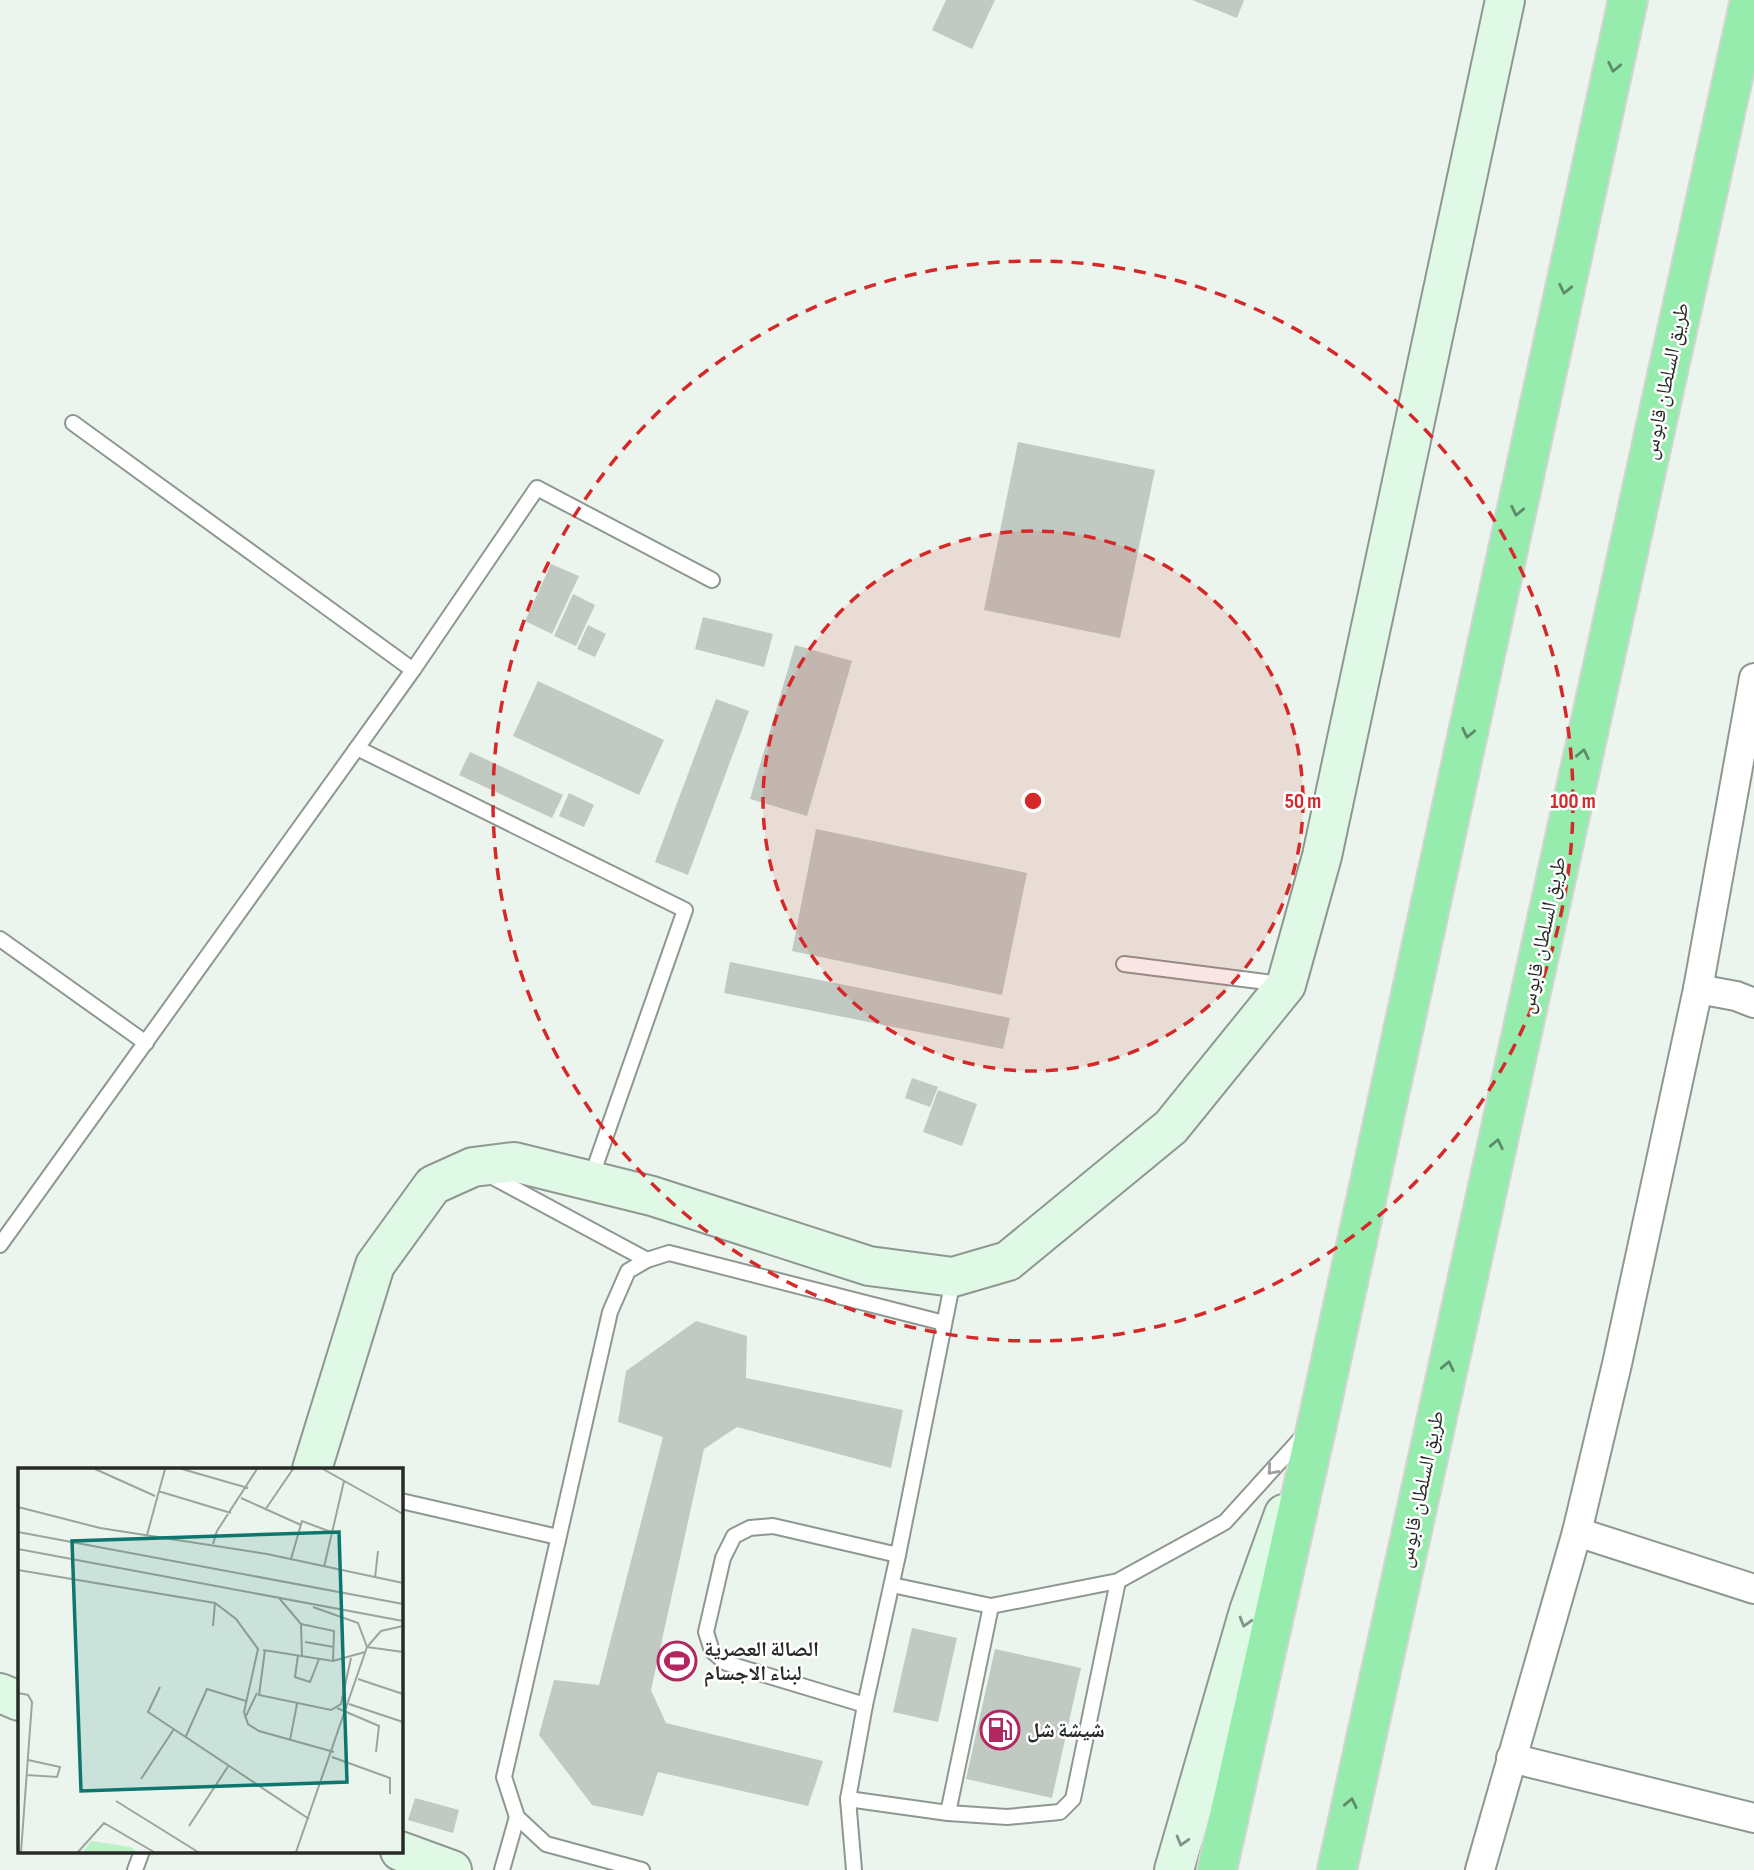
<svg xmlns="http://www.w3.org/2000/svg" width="1754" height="1870" font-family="'Sofia Sans Condensed','Noto Naskh Arabic',sans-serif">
<rect width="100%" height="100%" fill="#ebf5ed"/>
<g fill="#c0cac2">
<polygon points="946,0 995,0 972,49 932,30"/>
<polygon points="1192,0 1244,0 1237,18"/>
<polygon points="1018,442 1155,470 1120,638 984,610"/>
<polygon points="551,564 579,576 552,634 525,621"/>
<polygon points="573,594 595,605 576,646 554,636"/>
<polygon points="703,617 773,634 764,667 695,649"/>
<polygon points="588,625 606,634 595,657 577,649"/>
<polygon points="795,645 852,661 807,816 750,799"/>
<polygon points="538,681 664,740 639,795 513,736"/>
<polygon points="716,699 749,711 688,875 655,862"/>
<polygon points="470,752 563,795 552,818 459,775"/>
<polygon points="569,793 594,805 584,827 559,816"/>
<polygon points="816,829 1027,873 1002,995 792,951"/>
<polygon points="730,962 1010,1018 1003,1049 724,993"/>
<polygon points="912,1078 938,1087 930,1107 905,1098"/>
<polygon points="938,1090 977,1104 962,1146 923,1132"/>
<polygon points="696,1321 747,1336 746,1378 903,1410 891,1468 737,1427 704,1449 651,1690 666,1723 823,1761 808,1806 658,1772 643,1816 592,1805 539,1735 554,1680 599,1685 663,1437 618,1422 626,1371"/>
<polygon points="912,1628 957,1638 938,1722 893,1712"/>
<polygon points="995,1649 1081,1668 1052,1798 966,1779"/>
<polygon points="415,1798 459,1810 453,1833 408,1820"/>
</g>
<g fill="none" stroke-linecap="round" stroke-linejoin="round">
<defs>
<g id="lane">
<polyline points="73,423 413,670"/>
<polyline points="357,748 685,910 591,1178"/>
<polyline points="0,939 146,1043"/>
<polyline points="1124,964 1282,984"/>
<polyline points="487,1174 647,1260"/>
<polyline points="0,1245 413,670 537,488 712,580"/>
<polyline points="401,1501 558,1537"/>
<polyline points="892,1585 991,1606 1118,1581 1225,1522 1304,1435"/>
<polyline points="865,1705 726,1663 712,1651 706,1632 723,1558 734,1536 750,1528 773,1526 898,1555"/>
<polyline points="848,1799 948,1813 1007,1817 1060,1812 1073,1799 1118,1581"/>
<polyline points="948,1813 991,1606"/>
<polyline points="135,1870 142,1851"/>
<polyline points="502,1870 517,1817"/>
<polyline points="642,1870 546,1844 517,1817 504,1777 610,1312 628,1271 647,1260 669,1253 944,1323"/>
<polyline points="854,1870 848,1799 865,1705 898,1555 953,1280"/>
</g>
<g id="street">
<polyline points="1698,989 1736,996 1754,1003"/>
<polyline points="1577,1532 1754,1589"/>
<polyline points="1511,1758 1754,1818"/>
<polyline points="1480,1870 1577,1532 1617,1364 1698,989 1754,678"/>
</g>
<g id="secondary">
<polyline points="312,1469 375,1265 433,1185 473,1167 514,1162 652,1196 869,1266 953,1277 1008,1261 1171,1127 1286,985 1322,856 1505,0"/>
<polyline points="0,1693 19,1701"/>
<polyline points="400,1851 452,1870"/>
<polyline points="1174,1870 1249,1611 1284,1514"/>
</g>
<g id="highway">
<polyline points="1217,1870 1318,1420 1628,0"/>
<polyline points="1337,1870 1750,0"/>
</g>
</defs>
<use href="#lane" stroke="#8e9890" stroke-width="18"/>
<use href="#street" stroke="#8e9890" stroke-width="32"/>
<use href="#secondary" stroke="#8e9890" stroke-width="42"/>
<use href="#highway" stroke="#d4d4d4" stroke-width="42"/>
<use href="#lane" stroke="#fff" stroke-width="14"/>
<use href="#street" stroke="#fff" stroke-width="28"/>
<use href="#secondary" stroke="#dff9e6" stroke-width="38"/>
<use href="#highway" stroke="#95ecac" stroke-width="38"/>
</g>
<defs><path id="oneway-chevron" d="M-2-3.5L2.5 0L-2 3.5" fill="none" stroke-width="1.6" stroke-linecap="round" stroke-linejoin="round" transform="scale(1.75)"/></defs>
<g stroke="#5e8b6a">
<use href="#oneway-chevron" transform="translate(1614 67) rotate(102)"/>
<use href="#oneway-chevron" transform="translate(1565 289) rotate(102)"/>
<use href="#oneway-chevron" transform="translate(1517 511) rotate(102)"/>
<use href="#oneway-chevron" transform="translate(1468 733) rotate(102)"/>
<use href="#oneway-chevron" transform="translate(1583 754) rotate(-78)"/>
<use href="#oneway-chevron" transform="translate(1497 1144) rotate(-78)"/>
<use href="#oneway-chevron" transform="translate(1448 1366) rotate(-78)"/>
<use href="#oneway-chevron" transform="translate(1351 1803) rotate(-78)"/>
</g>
<use stroke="#9e9f9e" href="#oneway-chevron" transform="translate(1272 1470) rotate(132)"/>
<g stroke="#839286">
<use href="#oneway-chevron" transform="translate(1245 1622) rotate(106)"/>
<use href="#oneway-chevron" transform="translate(1182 1841) rotate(106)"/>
</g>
<circle cx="1033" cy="801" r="270" fill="#d62828" fill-opacity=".12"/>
<g fill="none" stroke="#d62828" stroke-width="3.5" stroke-dasharray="12 9">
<circle cx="1033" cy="801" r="270"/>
<circle cx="1033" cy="801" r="540"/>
</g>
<defs>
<symbol id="stadium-ring" viewBox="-11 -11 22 22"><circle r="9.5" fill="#fff" stroke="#b32760" stroke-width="1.5"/><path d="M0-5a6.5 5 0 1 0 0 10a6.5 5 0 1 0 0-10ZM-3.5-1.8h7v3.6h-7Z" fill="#b32760"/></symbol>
<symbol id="fuel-ring" viewBox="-11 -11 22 22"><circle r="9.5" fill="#fff" stroke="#b32760" stroke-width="1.5"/><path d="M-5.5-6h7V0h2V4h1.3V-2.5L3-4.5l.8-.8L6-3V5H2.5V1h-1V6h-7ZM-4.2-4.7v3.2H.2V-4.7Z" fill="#b32760"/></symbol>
</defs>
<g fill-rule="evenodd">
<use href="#stadium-ring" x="655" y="1639" width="44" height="44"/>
<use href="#fuel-ring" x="978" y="1708" width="44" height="44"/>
</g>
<g text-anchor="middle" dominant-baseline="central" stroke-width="5" stroke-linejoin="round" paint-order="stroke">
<g font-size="21" fill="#272a27" stroke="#fff">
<text transform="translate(1666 381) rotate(-78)">طريق السلطان قابوس</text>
<text transform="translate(1543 935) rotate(-78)">طريق السلطان قابوس</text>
<text transform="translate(1421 1489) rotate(-78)">طريق السلطان قابوس</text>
</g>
<g font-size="21" font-weight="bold" fill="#272a27" stroke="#fff" text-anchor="start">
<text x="704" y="1649">الصالة العصرية<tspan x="704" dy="24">لبناء الاجسام</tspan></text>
<text x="1027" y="1730">شيشة شل</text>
</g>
</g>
<g transform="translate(18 1468)">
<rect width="385" height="385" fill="#ebf5ed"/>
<path d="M73,373L113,379L119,384H65Z" fill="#bbf2c8"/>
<path fill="none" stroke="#9da49e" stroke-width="2" d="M77,1L137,28M164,1L230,20M305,1L385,46M140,23L213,45M223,30L283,57M0,39L82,60L249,86L385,115M247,42L275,1M0,64L385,136M129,67L147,1M195,76L199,63L239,1M0,81L385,153M273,91L284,53L313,64M306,99L326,13M0,102L197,135L218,151L240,181L226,244L230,256L241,263L316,284M357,110L360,83M261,130L283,156L284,188M295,139L340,155L349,179M283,156L316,163L315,193M195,158L197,135M287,174L316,179M349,179L385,184M245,182L315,193L347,184M247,182L241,227L313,242L323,236L333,190M280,187L277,209L292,214L301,191M340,211L385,226M142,219L130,244L291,351M0,225L10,227L14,234L3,384M331,236L385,254M319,240L361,258L358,284M227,250L239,225M168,268L189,221L228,233M272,272L279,236M314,289L372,310V326M9,307L39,309L42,299L10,292M123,311L156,261M98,333L180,384M171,358L211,297M60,384L86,355L136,384M278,384L349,179L363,163L385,158"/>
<path fill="#0f766e" fill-opacity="0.15" stroke="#0f766e" stroke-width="3.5" d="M321,64L329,314L63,323L54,73Z"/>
<rect width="385" height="385" fill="none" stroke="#272a27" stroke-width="3.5"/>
</g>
<circle cx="1033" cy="801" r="10" fill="#d62828" stroke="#fff" stroke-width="3.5"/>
<g font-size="21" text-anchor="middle" font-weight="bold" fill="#d62828" stroke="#fff" stroke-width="5" stroke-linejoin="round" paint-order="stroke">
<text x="1303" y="808">50 m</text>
<text x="1573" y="808">100 m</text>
</g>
</svg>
